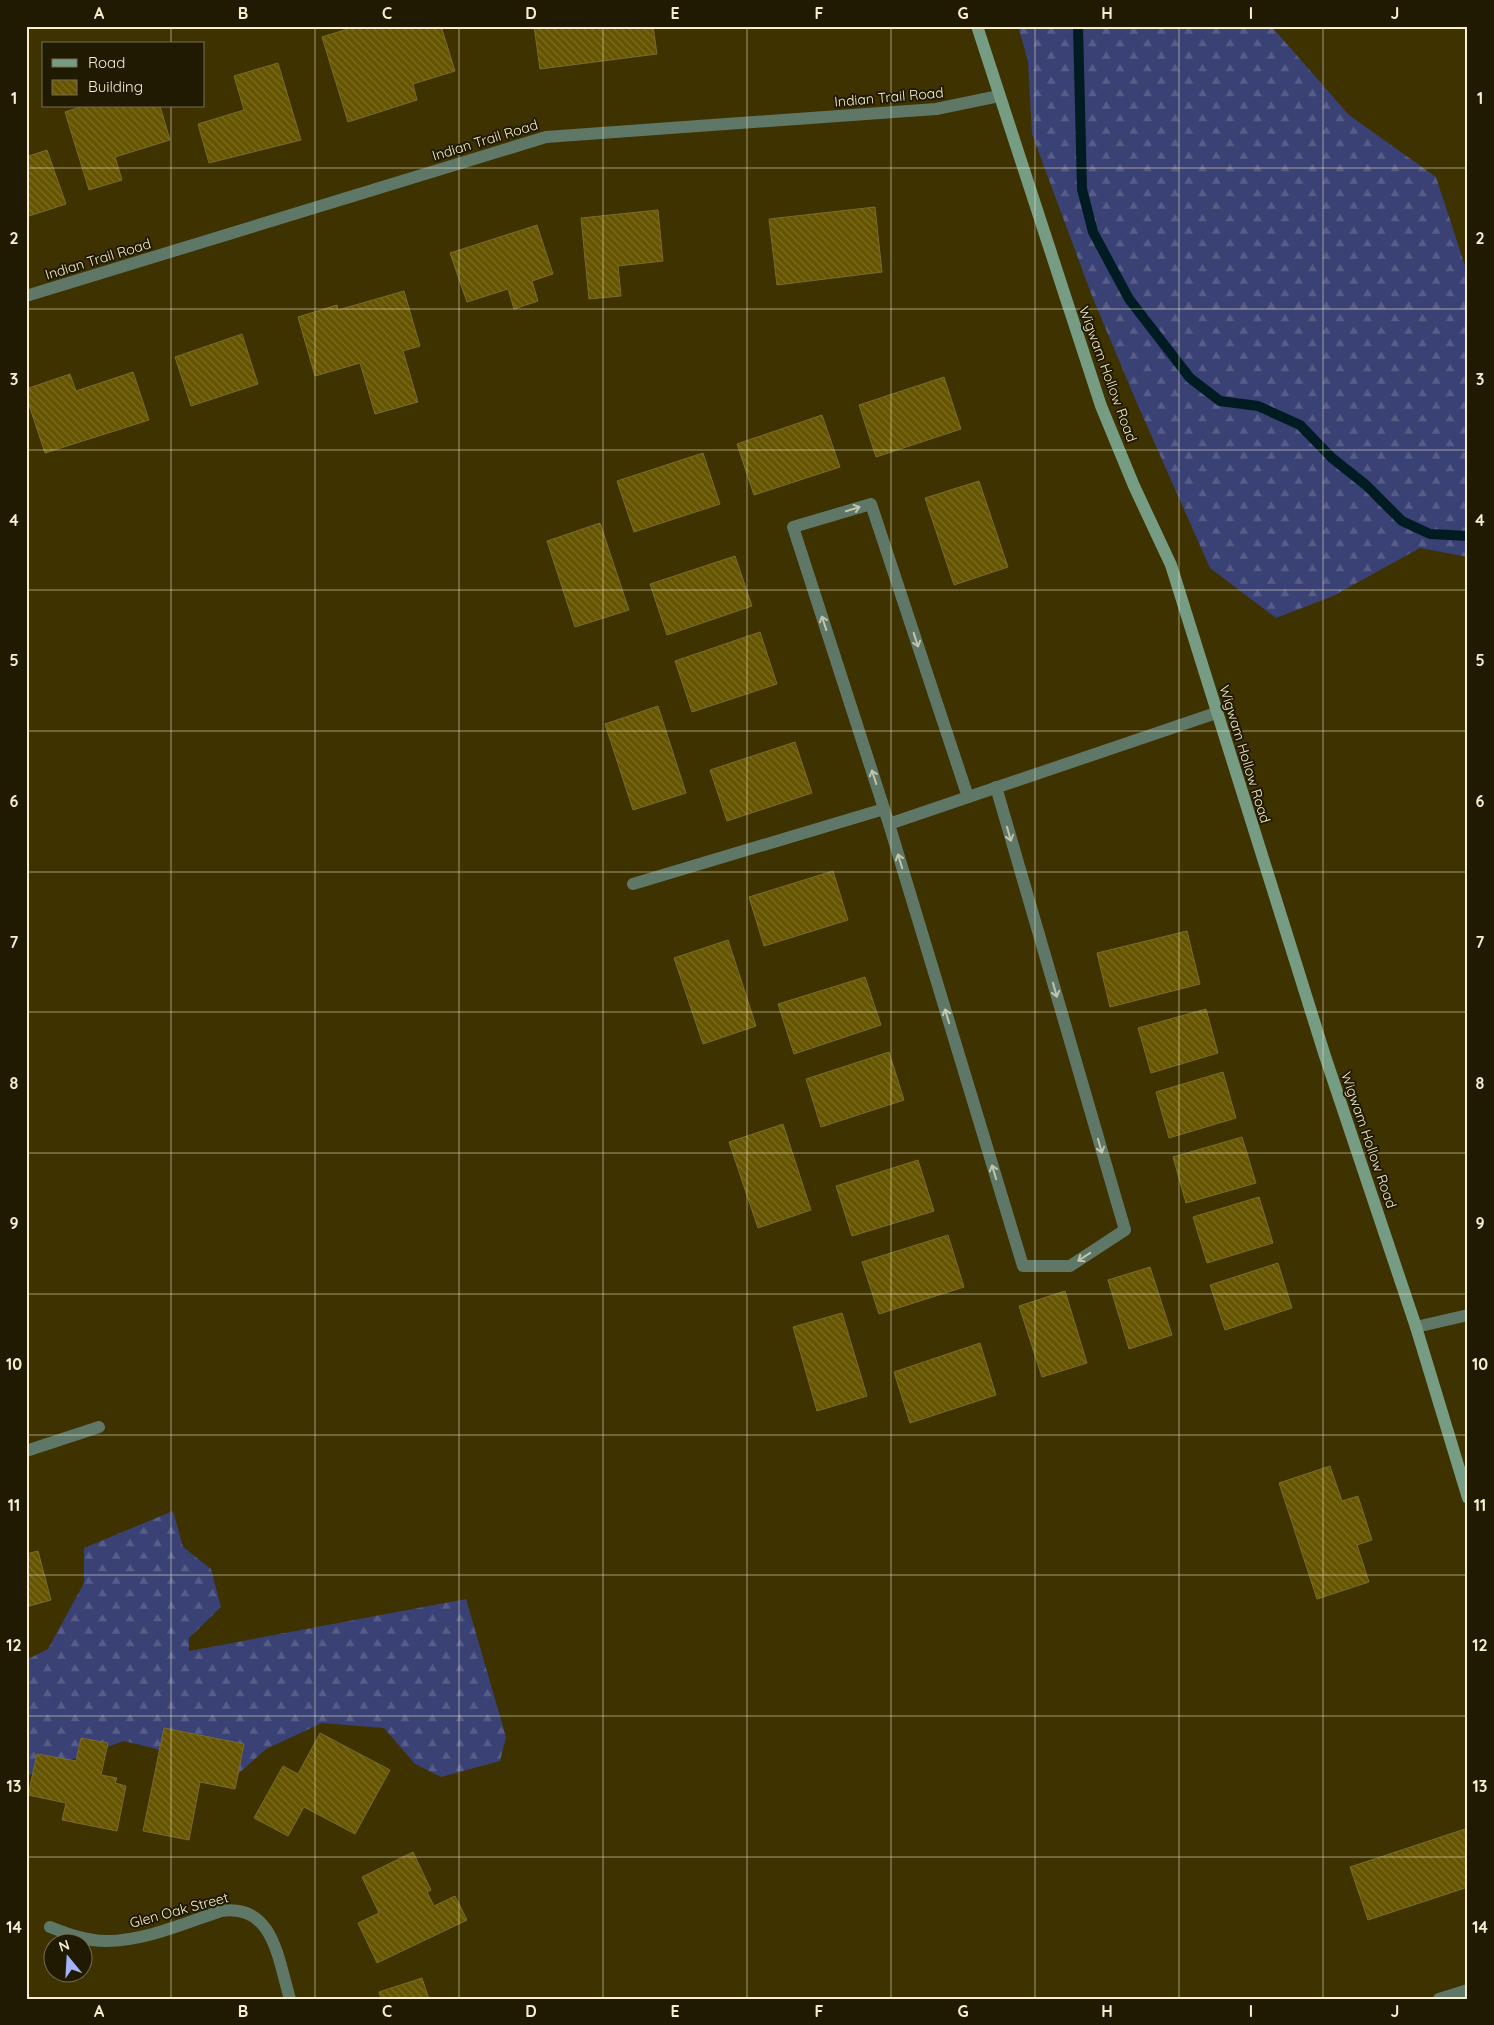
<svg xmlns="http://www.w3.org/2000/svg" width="1494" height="2025" font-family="Quicksand,sans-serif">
<defs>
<pattern id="forest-firs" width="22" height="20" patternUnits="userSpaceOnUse" patternTransform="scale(1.25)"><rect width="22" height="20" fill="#3a4175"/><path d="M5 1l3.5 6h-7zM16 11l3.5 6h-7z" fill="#575d87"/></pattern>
<pattern id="building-back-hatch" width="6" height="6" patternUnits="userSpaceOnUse" patternTransform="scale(1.25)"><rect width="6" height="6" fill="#655400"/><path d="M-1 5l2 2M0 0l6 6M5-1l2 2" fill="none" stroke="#7c6d24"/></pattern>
</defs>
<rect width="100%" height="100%" fill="#3e3200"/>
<g fill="url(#forest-firs)">
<polygon points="1018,26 1271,26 1349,115 1436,177 1468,275 1468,557 1420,548 1333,596 1276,618 1210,568 1136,401 1092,296 1032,134 1028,61"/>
<polygon points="173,1511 183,1547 211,1569 221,1607 189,1638 189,1651 466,1599 506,1737 500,1761 441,1777 415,1764 384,1728 322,1723 266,1749 239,1773 205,1761 124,1741 26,1776 26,1660 48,1649 84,1583 84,1548"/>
</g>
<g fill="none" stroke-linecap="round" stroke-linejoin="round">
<polyline stroke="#001b21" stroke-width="10" points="1078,26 1082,189 1093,232 1129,299 1190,378 1220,401 1258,406 1300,425 1332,458 1366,485 1402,521 1430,534 1468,536"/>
</g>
<g fill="url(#building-back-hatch)" stroke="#7a6b2b">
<polygon points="357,26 441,26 455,71 413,84 417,100 348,122 322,37"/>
<polygon points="534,26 653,26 657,54 540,69"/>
<polygon points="278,63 301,140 209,163 198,124 244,110 234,76"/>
<polygon points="83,106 160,106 170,140 115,157 122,180 89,190 65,112"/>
<polygon points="47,150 66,204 26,217 26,157"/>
<polygon points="875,207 882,272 777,285 769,219"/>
<polygon points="658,210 663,261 618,266 621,296 589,299 581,218"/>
<polygon points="537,225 553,274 532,281 538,301 514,309 508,289 467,302 450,253"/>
<polygon points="404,291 420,346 403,351 418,402 375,414 360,363 315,376 298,317 337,305 338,310"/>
<polygon points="242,334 258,384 191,406 175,357"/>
<polygon points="133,372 149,420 45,453 26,396 26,389 70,374 76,391"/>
<polygon points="944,377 961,429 876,457 859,405"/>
<polygon points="822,415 840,467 754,495 737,444"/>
<polygon points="703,453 720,504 634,532 617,481"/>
<polygon points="979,481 1008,567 954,585 925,498"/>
<polygon points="600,523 629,610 575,627 547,541"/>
<polygon points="735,556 752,606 667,635 650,584"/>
<polygon points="760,632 777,684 692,712 675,661"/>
<polygon points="658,706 686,793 633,810 605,724"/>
<polygon points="795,742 812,793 727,821 710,770"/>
<polygon points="833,871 848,920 764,946 749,897"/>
<polygon points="1187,931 1200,984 1110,1007 1097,953"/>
<polygon points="728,940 756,1026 703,1044 674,958"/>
<polygon points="865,977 881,1025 794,1054 778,1004"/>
<polygon points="1206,1009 1218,1053 1151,1073 1138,1028"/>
<polygon points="889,1052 904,1100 821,1127 806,1079"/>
<polygon points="1223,1072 1236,1118 1169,1138 1156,1092"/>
<polygon points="783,1124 811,1210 758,1228 729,1142"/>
<polygon points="1242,1137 1256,1183 1186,1203 1173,1157"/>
<polygon points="918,1160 934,1211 852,1236 836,1186"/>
<polygon points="1259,1197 1273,1243 1207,1263 1193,1217"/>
<polygon points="948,1235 964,1287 879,1314 862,1262"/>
<polygon points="1278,1263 1292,1308 1225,1330 1210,1285"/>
<polygon points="1150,1267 1172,1335 1129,1349 1108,1280"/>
<polygon points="1065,1291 1087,1363 1042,1377 1019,1306"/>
<polygon points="842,1313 867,1396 817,1411 793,1327"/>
<polygon points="980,1343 996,1395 910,1423 894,1372"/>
<polygon points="1330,1466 1342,1501 1358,1496 1372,1540 1357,1545 1369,1582 1317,1599 1279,1483"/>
<polygon points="38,1551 51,1600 26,1607 26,1554"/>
<polygon points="164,1728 244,1744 235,1789 200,1782 189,1840 143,1831"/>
<polygon points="320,1733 390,1770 355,1834 304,1807 288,1836 254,1818 283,1766 298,1774"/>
<polygon points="81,1738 108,1743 101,1775 117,1778 115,1783 126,1786 117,1831 62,1820 66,1803 28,1795 37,1754 76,1761"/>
<polygon points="1468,1828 1468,1887 1368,1920 1350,1867"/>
<polygon points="413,1852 431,1890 427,1892 434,1906 455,1896 467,1920 377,1963 358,1923 379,1913 362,1877"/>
<polygon points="422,1978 429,1999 381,1999 379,1992"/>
</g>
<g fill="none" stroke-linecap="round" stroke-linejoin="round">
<g stroke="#5f7767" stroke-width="12">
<polyline points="968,797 871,504 793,527 889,824 1023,1266 1070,1266 1125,1230 996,787"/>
<polyline points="889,824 1216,713"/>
<polyline points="633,884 884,809"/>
</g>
<g stroke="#5f7767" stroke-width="12">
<polyline points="26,296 546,137 936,109 999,96"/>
<polyline points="1416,1327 1468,1315"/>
<polyline points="26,1451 99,1427"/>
<path d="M50,1927C68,1934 86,1941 106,1941C145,1941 185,1923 221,1911C274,1903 278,1960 290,1999"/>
<polyline points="1439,1999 1468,1990"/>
</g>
<polyline stroke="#769d83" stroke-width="12" points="977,26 1101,406 1134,486 1171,565 1325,1056 1416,1327 1468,1498"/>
</g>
<defs><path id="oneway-shaft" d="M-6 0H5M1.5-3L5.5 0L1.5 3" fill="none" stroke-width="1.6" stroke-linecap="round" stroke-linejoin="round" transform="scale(1.25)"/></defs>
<g stroke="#c1c4aa">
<use href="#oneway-shaft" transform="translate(853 509) rotate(-17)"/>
<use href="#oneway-shaft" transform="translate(824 623) rotate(-108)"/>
<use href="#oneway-shaft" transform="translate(916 640) rotate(72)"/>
<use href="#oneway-shaft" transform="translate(874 777) rotate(-108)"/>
<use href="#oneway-shaft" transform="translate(1009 834) rotate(74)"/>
<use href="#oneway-shaft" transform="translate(900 861) rotate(-107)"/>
<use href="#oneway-shaft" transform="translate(1055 990) rotate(74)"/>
<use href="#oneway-shaft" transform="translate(947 1016) rotate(-107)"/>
<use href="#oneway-shaft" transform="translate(1100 1146) rotate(74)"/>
<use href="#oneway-shaft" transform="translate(994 1172) rotate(-107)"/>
<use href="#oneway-shaft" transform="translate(1084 1257) rotate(147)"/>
</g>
<path fill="none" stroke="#f6eece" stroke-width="1" stroke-opacity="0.55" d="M171,26V44M315,26V1999M459,26V1999M603,26V1999M747,26V1999M891,26V1999M1035,26V1999M1179,26V1999M1323,26V1999M171,106V1999M26,168H1468M26,309H1468M26,450H1468M26,590H1468M26,731H1468M26,872H1468M26,1012H1468M26,1153H1468M26,1294H1468M26,1435H1468M26,1575H1468M26,1716H1468M26,1857H1468"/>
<g text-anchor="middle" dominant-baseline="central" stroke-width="4" stroke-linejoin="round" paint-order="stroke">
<g font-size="14" fill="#f6eece" stroke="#211a02">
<text transform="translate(889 97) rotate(-5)">Indian Trail Road</text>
<text transform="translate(485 140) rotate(-17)">Indian Trail Road</text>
<text transform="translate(98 259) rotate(-17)">Indian Trail Road</text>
<text transform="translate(1108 374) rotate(70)">Wigwam Hollow Road</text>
<text transform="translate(1245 754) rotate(73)">Wigwam Hollow Road</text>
<text transform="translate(1369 1140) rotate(71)">Wigwam Hollow Road</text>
<text transform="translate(179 1910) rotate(-15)">Glen Oak Street</text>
</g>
</g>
<rect width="1494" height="2025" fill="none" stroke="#211a02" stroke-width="55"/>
<rect x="42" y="42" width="162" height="65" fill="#211a02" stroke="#766f54"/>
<rect x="52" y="59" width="25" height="8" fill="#769d83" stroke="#766f54"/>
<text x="88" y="68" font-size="15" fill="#f6eece">Road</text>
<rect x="52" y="80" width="25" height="15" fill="url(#building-back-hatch)" stroke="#766f54"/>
<text x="88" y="92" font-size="15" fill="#f6eece">Building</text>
<g transform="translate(68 1958) rotate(342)"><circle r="24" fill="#211a02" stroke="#766f54"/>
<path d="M0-4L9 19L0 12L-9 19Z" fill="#a4b2fc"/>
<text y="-8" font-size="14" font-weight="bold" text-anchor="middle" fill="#f6eece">N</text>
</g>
<rect x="28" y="28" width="1438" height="1970" fill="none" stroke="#f6eece" stroke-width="2"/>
<g font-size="16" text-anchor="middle" font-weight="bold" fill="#f6eece">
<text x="99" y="19">A</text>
<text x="243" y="19">B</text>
<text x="387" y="19">C</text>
<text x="531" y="19">D</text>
<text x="675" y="19">E</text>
<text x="819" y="19">F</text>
<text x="963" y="19">G</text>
<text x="1107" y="19">H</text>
<text x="1251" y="19">I</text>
<text x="1395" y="19">J</text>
<text x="14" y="104">1</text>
<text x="1480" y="104">1</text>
<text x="14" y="244">2</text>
<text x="1480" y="244">2</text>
<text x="14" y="385">3</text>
<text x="1480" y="385">3</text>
<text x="14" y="526">4</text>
<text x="1480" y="526">4</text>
<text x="14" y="666">5</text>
<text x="1480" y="666">5</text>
<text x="14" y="807">6</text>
<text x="1480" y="807">6</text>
<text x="14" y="948">7</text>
<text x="1480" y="948">7</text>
<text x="14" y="1089">8</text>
<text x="1480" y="1089">8</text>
<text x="14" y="1229">9</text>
<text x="1480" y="1229">9</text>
<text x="14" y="1370">10</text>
<text x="1480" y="1370">10</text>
<text x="14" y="1511">11</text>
<text x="1480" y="1511">11</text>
<text x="14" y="1651">12</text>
<text x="1480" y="1651">12</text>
<text x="14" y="1792">13</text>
<text x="1480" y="1792">13</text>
<text x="14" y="1933">14</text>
<text x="1480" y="1933">14</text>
<text x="99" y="2017">A</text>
<text x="243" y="2017">B</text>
<text x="387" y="2017">C</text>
<text x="531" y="2017">D</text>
<text x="675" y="2017">E</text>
<text x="819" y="2017">F</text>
<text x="963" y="2017">G</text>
<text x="1107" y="2017">H</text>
<text x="1251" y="2017">I</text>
<text x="1395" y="2017">J</text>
</g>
</svg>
